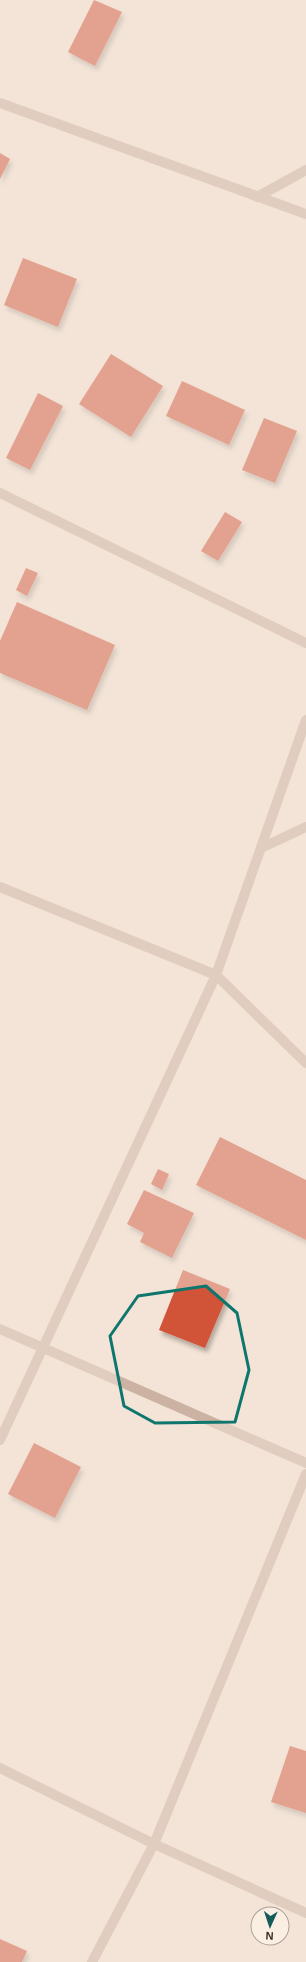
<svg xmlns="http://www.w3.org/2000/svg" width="306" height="1962" font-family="Helvetica,sans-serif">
<defs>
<filter id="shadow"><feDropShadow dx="2.5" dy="4.5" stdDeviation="2" flood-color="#0004"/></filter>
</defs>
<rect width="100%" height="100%" fill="#f3e4d7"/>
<g fill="#d15237" filter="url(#shadow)">
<polygon points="94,0 122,12 95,66 68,52"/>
<polygon points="0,153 10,159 0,179"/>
<polygon points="23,258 77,279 58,327 4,305"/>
<polygon points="111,354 163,386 131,437 79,404"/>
<polygon points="182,381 245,410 229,445 166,416"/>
<polygon points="38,393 63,406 30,470 6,458"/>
<polygon points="264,418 297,431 275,483 242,470"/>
<polygon points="225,512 242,522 218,561 201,551"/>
<polygon points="26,568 38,573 27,596 16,590"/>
<polygon points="17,602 115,645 87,710 0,673 0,641"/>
<polygon points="220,1137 306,1180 306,1240 196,1185"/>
<polygon points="158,1169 169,1174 162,1190 151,1184"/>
<polygon points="144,1190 194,1213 172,1258 140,1242 144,1233 127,1224"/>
<polygon points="183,1270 230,1289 205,1348 159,1330"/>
<polygon points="34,1443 81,1467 55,1518 8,1494"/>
<polygon points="290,1746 306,1751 306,1813 271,1802"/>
<polygon points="0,1939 27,1951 22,1962 0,1962"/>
</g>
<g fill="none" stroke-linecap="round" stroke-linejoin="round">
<polyline stroke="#ccb2a2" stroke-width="10" points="257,197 306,170"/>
<g stroke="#ccb2a2" stroke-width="10">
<polyline points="0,103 306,214"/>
<polyline points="0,493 306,643"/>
<polyline points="261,848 306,827"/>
<polyline points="0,887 216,975 306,1063"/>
<polyline points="0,1329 306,1463"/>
<polyline points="0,1440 216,975 306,720"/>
<polyline points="0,1768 154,1844 306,1913"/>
<polyline points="92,1962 154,1844 306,1474"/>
</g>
</g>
<path d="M0 0H306V1962H0ZM206,1286L237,1313L249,1370L235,1422L155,1423L124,1406L110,1336L138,1296Z" fill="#f3e4d7" fill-opacity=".55" fill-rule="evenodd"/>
<path fill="none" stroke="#0f766e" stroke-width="3" stroke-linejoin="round" d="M206,1286L237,1313L249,1370L235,1422L155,1423L124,1406L110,1336L138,1296Z"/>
<g transform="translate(270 1926) rotate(183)"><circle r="19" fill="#fbeee3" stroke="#ac9f97"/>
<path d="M0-3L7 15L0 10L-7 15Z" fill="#175a5a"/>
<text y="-6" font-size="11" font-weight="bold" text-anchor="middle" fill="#362925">N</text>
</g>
</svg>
